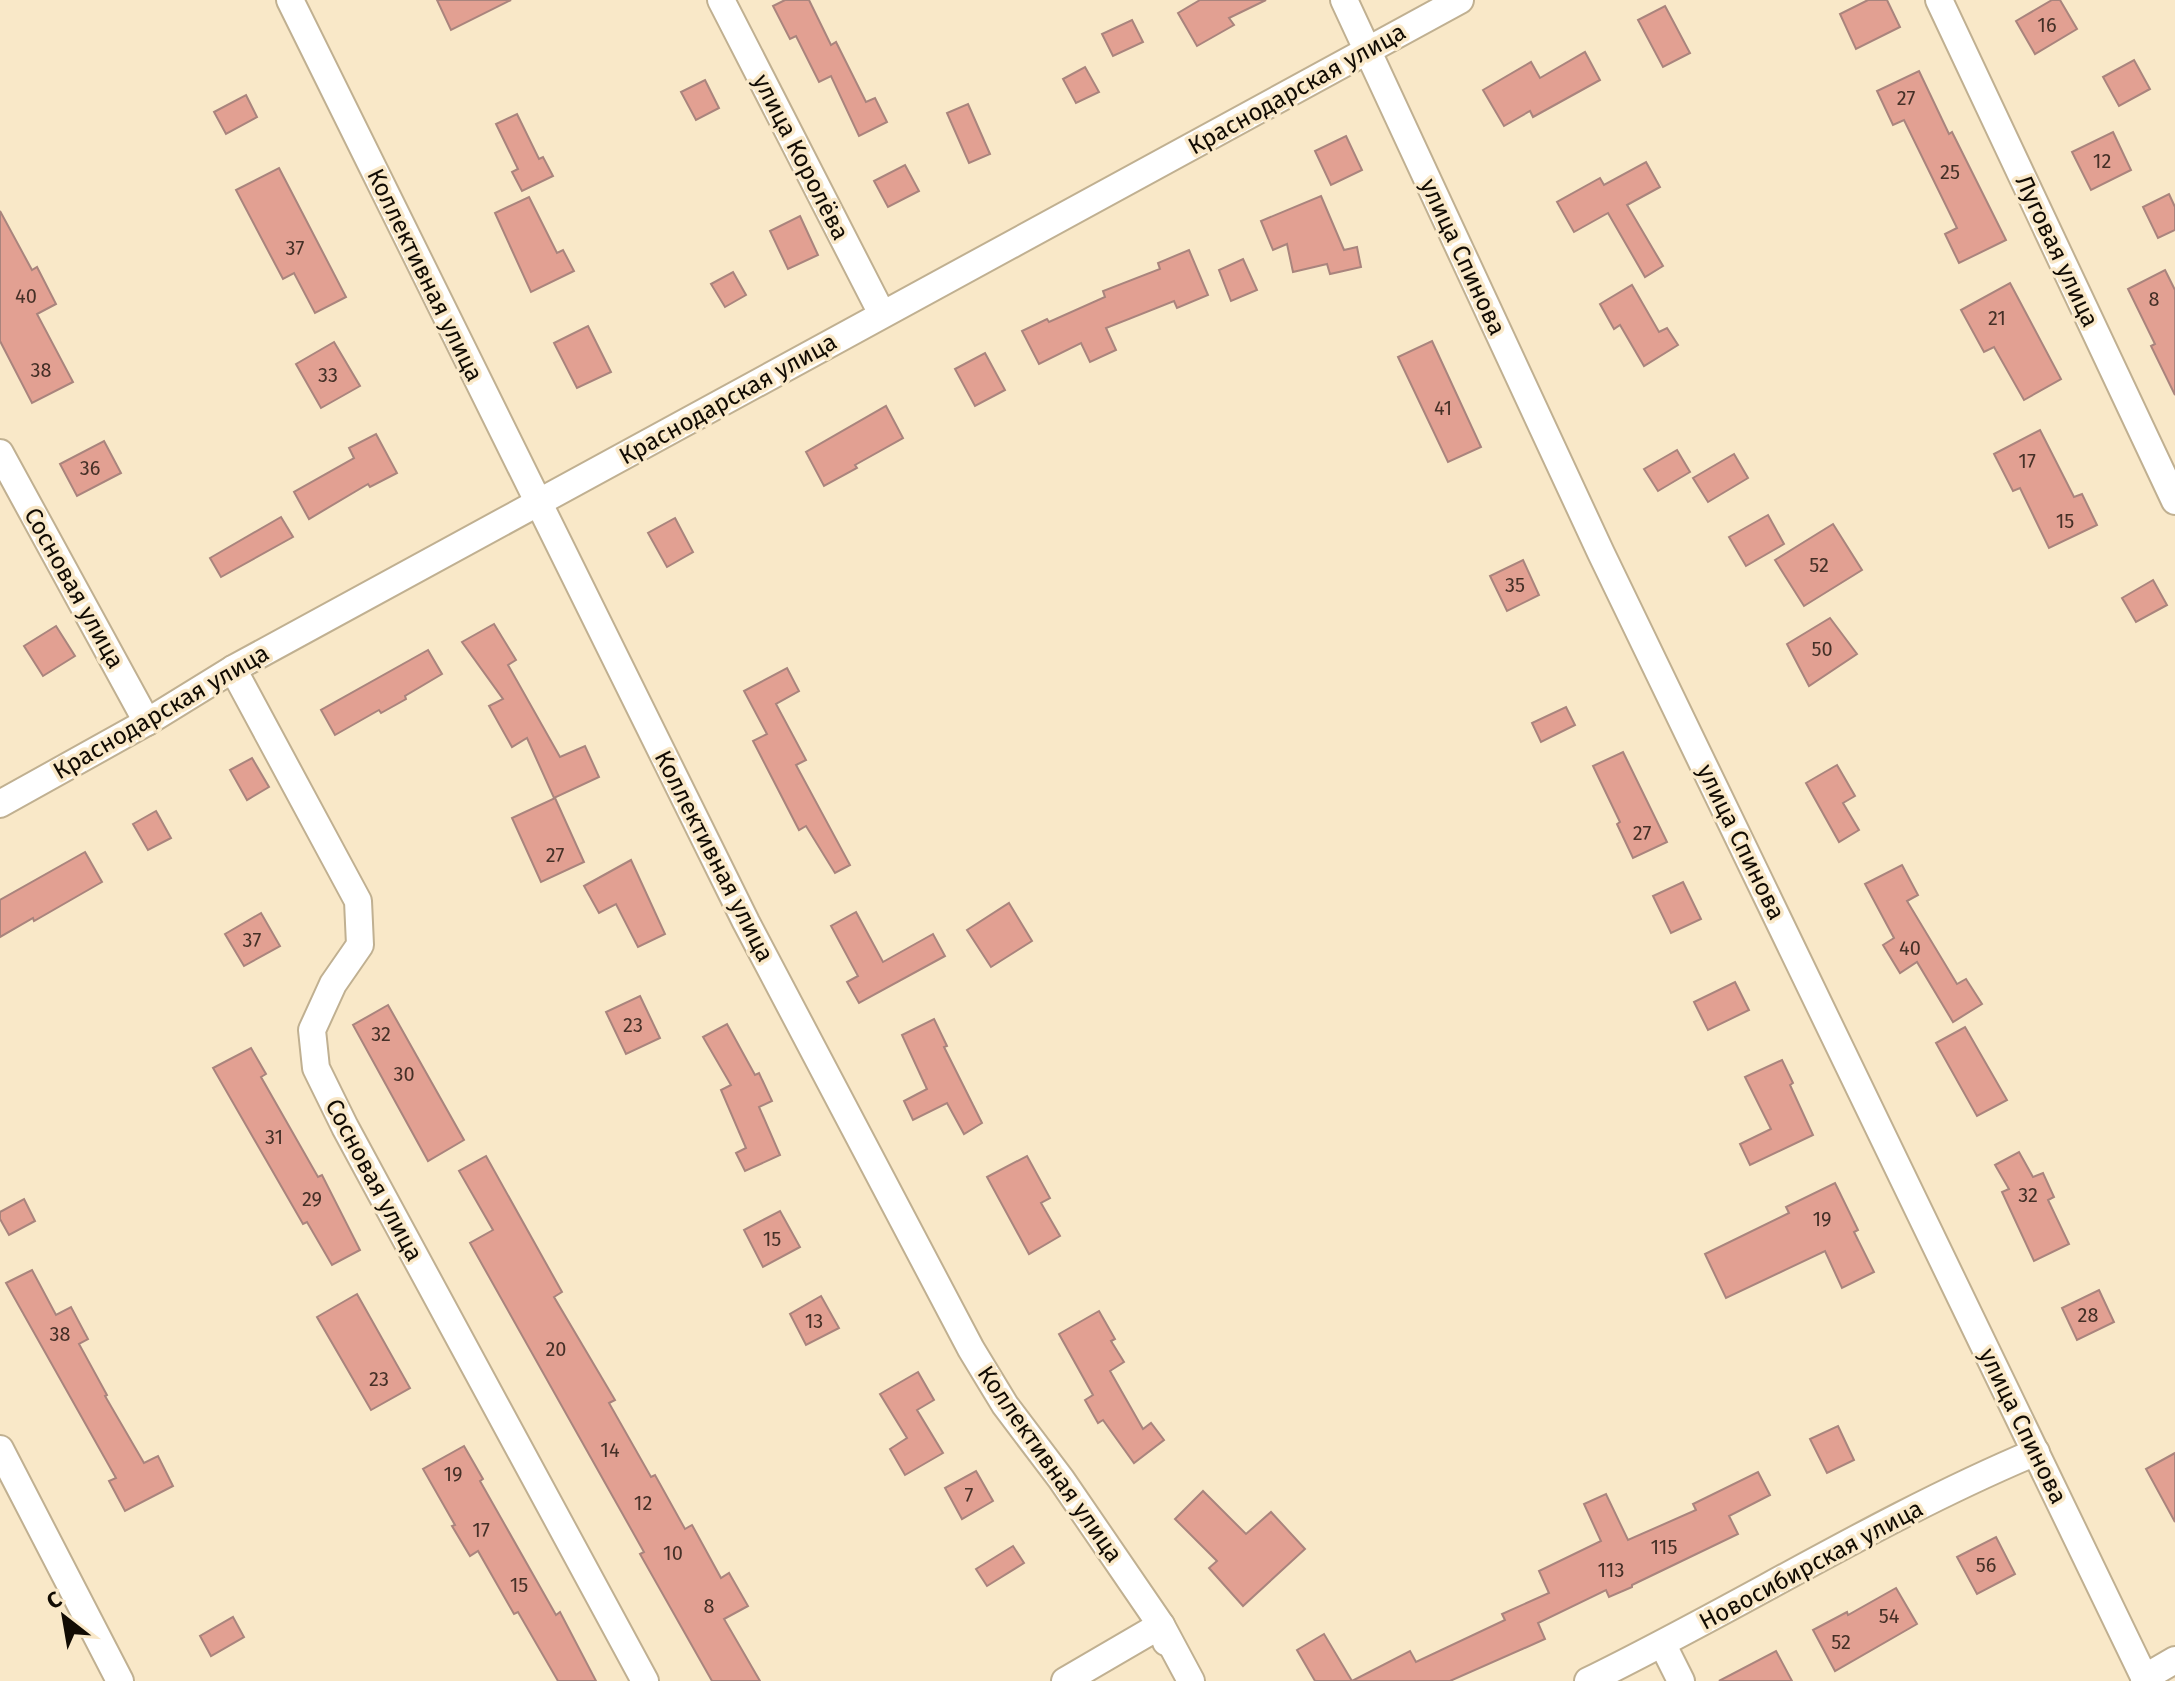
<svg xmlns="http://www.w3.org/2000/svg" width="2175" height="1681" font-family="'Fira Sans',sans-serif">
<rect width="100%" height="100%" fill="#f9e8c8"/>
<g fill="#e2a092" stroke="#a9847d" stroke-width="2">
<polygon points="437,0 511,0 451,30"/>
<polygon points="785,0 809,0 831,45 836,42 866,102 875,98 887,122 859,136 831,76 819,82 796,36 790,39 773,6"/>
<polygon points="1200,0 1266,0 1229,18 1234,25 1197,46 1178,13"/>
<polygon points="1868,0 1887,0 1900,27 1856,49 1840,14"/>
<polygon points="2052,0 2060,0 2077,29 2035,54 2016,21"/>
<polygon points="1665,6 1690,53 1663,67 1638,20"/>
<polygon points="1132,20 1143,42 1113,56 1102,34"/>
<polygon points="1585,52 1600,80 1533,117 1530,111 1504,126 1483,90 1531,62 1540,78"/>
<polygon points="2134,60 2150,89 2119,106 2103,77"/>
<polygon points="1085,67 1099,92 1076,103 1063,79"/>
<polygon points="1919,71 1949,134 1952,132 2006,240 1959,263 1945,234 1957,228 1904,120 1893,125 1877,91"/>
<polygon points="705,80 719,108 696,120 681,92"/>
<polygon points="246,95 257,117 226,134 214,112"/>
<polygon points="968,104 990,154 969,163 947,113"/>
<polygon points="517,114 539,159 543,157 553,176 522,191 512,172 518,169 496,124"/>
<polygon points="2113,132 2131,170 2091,190 2072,152"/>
<polygon points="1346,136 1362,170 1331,185 1315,151"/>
<polygon points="1646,162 1660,187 1627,205 1663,266 1645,277 1608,213 1574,232 1557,202 1600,178 1604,185"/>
<polygon points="905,165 919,191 888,207 874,181"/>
<polygon points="279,168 346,297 315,313 294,273 283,279 236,190"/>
<polygon points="2169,194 2175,207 2175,230 2158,238 2143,207"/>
<polygon points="1321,196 1344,250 1357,247 1361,267 1330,274 1327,264 1293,272 1287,244 1273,250 1261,221"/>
<polygon points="529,197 557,253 563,250 574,271 531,292 495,213"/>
<polygon points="0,211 32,270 37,267 56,304 37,314 73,382 32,403 0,341"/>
<polygon points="800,216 818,255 788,269 770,231"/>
<polygon points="1189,250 1208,295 1177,308 1174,301 1106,328 1116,350 1090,362 1081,343 1039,364 1022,331 1047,319 1049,322 1105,297 1103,291 1160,269 1158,263"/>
<polygon points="1243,259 1257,290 1231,301 1219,270"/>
<polygon points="2165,270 2175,290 2175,395 2151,346 2155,344 2128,289"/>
<polygon points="733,272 746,295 725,307 711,284"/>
<polygon points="2010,283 2061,379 2024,400 1994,347 1984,352 1961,310"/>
<polygon points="1632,285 1659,332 1667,328 1678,345 1644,366 1620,325 1614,329 1600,304"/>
<polygon points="588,326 611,372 577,388 554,343"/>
<polygon points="1432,341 1481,447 1448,462 1398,357"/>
<polygon points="334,342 360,386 321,408 296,364"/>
<polygon points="985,353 1005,390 975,406 955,369"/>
<polygon points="886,406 903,438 855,465 857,468 824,486 806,452"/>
<polygon points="2040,430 2074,497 2082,494 2097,525 2049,548 2020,488 2013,491 1994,454"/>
<polygon points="376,434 397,473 370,487 368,484 309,519 294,492 354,458 349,448"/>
<polygon points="104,441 121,473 77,496 60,464"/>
<polygon points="1677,450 1690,472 1658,491 1644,469"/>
<polygon points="1734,454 1748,478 1708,502 1693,478"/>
<polygon points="1768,515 1784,544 1746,566 1729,537"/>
<polygon points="281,517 293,537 221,577 210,558"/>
<polygon points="675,518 693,552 667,567 648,533"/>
<polygon points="1833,524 1862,570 1804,606 1775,560"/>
<polygon points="1523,560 1539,595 1507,611 1490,576"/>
<polygon points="2153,580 2167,605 2136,622 2122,598"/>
<polygon points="1830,618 1857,654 1809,686 1787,644"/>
<polygon points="494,624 516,660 508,665 560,757 585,746 599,777 554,798 527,738 512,747 489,706 503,699 462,642"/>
<polygon points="56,626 75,656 43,676 24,646"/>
<polygon points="428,650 442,674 405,696 406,699 381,713 379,710 335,735 321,710"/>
<polygon points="787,668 799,691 776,704 806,760 796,765 850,865 835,873 806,826 799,830 753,741 767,734 744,691"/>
<polygon points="1566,707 1575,725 1541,742 1532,723"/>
<polygon points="1623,752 1667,842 1633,858 1617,824 1620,822 1593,766"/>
<polygon points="252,758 269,787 247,800 230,770"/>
<polygon points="1837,765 1855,796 1843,803 1859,830 1839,842 1806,783"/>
<polygon points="555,798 584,862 541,882 512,818"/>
<polygon points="156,811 171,838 148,850 133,824"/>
<polygon points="85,852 102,882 34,921 33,918 0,937 0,900"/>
<polygon points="631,860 665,934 638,947 616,904 599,913 584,886"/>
<polygon points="1902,865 1918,895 1907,901 1957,984 1966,979 1982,1004 1953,1022 1917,962 1900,973 1883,945 1894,938 1865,884"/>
<polygon points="1683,882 1701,919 1671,933 1653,896"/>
<polygon points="1009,903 1032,941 991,967 967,930"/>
<polygon points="856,912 883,962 933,934 945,956 859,1003 847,982 858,976 831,926"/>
<polygon points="261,913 280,946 244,966 225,934"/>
<polygon points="1735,982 1749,1010 1708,1030 1694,1002"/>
<polygon points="640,996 660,1038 626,1054 606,1012"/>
<polygon points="388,1005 464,1140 428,1161 353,1025"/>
<polygon points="934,1019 947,1046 944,1047 982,1123 964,1134 947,1103 913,1120 904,1101 927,1089 902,1035"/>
<polygon points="727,1024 755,1075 759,1073 772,1101 759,1107 780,1155 745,1171 736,1153 746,1148 721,1090 731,1085 703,1037"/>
<polygon points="1965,1027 2007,1100 1977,1116 1936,1043"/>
<polygon points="251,1048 266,1074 261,1077 318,1177 322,1175 360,1250 332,1265 307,1222 303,1224 213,1068"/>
<polygon points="1782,1060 1793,1083 1790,1085 1813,1135 1750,1165 1740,1144 1771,1129 1745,1077"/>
<polygon points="2019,1152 2033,1177 2043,1173 2054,1197 2048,1200 2069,1244 2034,1261 2002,1192 2009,1189 1995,1165"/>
<polygon points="486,1156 562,1292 554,1297 615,1400 609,1403 651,1477 655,1475 685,1529 692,1525 721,1578 729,1573 748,1606 724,1619 760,1681 712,1681 640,1554 644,1552 470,1243 493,1230 459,1171"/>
<polygon points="1027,1156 1050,1198 1041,1203 1060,1236 1029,1254 987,1177"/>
<polygon points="1835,1183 1858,1230 1854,1232 1874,1272 1842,1288 1825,1251 1726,1298 1705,1254 1789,1213 1786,1207"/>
<polygon points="24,1199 35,1221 9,1235 0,1219 0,1212"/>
<polygon points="780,1211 800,1247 763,1267 744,1230"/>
<polygon points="32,1270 56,1315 71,1307 88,1339 79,1344 107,1395 105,1396 144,1463 158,1456 173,1486 125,1511 109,1481 116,1478 6,1283"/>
<polygon points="2099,1290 2114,1322 2077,1340 2062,1308"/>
<polygon points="357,1294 410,1388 371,1410 317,1317"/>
<polygon points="821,1296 839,1328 806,1345 790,1314"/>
<polygon points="1099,1311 1115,1339 1111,1341 1124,1362 1110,1371 1143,1429 1151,1423 1164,1440 1134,1463 1103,1420 1098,1423 1085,1400 1093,1395 1059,1334"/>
<polygon points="918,1372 934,1400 917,1410 943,1453 905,1475 890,1449 907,1438 880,1394"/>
<polygon points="1838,1426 1854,1460 1827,1473 1810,1439"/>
<polygon points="464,1446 483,1479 480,1481 556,1615 560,1612 596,1681 558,1681 518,1612 514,1614 478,1551 470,1556 452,1526 455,1525 423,1469"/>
<polygon points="2175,1453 2175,1522 2146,1469"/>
<polygon points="976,1471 993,1501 962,1519 945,1488"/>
<polygon points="1758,1472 1770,1495 1729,1516 1738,1534 1632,1585 1632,1587 1609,1597 1606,1590 1538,1623 1545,1639 1450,1681 1315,1681 1297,1650 1324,1634 1352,1681 1410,1651 1416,1662 1505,1620 1502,1614 1549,1593 1539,1571 1601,1541 1584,1504 1606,1494 1628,1540 1696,1510 1693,1504"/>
<polygon points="1203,1491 1246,1534 1271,1512 1305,1549 1243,1606 1209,1568 1217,1561 1175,1519"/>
<polygon points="1996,1537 2015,1574 1977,1594 1957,1557"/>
<polygon points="1013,1546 1024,1563 987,1586 976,1569"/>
<polygon points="1896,1588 1917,1624 1835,1671 1813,1630 1847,1612 1848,1615"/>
<polygon points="233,1617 244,1637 211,1656 200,1636"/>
<polygon points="1776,1651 1792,1681 1719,1681"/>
</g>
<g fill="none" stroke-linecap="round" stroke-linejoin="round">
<defs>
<g id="minor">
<polyline points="290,0 746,922 971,1349 1005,1405 1061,1479 1161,1625 1191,1681"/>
<polyline points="721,0 882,314"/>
<polyline points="1344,0 1601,553 2146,1681"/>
<polyline points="1939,0 2175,501"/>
<polyline points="0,453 147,722"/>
<polyline points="233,669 358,901 360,945 333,984 312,1030 316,1068 345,1127 645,1681"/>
<polyline points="0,804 147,722 233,669 1460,0"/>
<polyline points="0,1449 120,1681"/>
<polyline points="1663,1645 1681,1681"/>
<polyline points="2144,1678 2175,1660"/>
<polyline points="1065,1681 1161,1625 1166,1642"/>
<path d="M1588,1681C1738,1608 1883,1516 2036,1452"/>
</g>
</defs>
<use href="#minor" stroke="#c0b091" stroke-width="30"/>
<use href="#minor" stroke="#fff" stroke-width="26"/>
</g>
<g text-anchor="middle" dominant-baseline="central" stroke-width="7" stroke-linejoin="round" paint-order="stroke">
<g font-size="20" fill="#453027">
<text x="2047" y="25">16</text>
<text x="1906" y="98">27</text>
<text x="2102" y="161">12</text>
<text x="1950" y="172">25</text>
<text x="295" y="248">37</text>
<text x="26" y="296">40</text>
<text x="2154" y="299">8</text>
<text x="1997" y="318">21</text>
<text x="41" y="370">38</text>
<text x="328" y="375">33</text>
<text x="1443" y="408">41</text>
<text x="2027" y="461">17</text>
<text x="90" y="468">36</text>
<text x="2065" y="521">15</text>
<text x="1819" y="565">52</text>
<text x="1515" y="585">35</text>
<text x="1822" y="649">50</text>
<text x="1642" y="833">27</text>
<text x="555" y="855">27</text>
<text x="252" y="940">37</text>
<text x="1910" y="948">40</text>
<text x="633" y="1025">23</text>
<text x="381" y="1034">32</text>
<text x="404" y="1074">30</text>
<text x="274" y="1137">31</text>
<text x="2028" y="1195">32</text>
<text x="312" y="1199">29</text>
<text x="1822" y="1219">19</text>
<text x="772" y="1239">15</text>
<text x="2088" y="1315">28</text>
<text x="814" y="1321">13</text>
<text x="60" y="1334">38</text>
<text x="556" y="1349">20</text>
<text x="379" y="1379">23</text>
<text x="610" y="1450">14</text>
<text x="453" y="1474">19</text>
<text x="969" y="1495">7</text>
<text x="643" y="1503">12</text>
<text x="481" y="1530">17</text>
<text x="1664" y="1547">115</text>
<text x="673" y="1553">10</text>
<text x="1986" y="1565">56</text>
<text x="1611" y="1570">113</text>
<text x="519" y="1585">15</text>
<text x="709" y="1606">8</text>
<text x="1889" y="1616">54</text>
<text x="1841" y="1642">52</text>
</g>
<g font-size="24" fill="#110b03" stroke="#f9e8c8">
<text transform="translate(1297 89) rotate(-29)">Краснодарская улица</text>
<text transform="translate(801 157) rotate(63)">улица Королёва</text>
<text transform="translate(2057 251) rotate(65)">Луговая улица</text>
<text transform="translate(1463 257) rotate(65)">улица Спинова</text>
<text transform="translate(425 275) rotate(64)">Коллективная улица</text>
<text transform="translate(728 399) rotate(-29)">Краснодарская улица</text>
<text transform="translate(74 588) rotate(61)">Сосновая улица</text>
<text transform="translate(161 712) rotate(-30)">Краснодарская улица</text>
<text transform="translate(1741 842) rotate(64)">улица Спинова</text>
<text transform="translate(714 856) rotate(63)">Коллективная улица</text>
<text transform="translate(374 1180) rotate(62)">Сосновая улица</text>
<text transform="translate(2023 1426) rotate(64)">улица Спинова</text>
<text transform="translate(1050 1464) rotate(55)">Коллективная улица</text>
<text transform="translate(1811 1565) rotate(-28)">Новосибирская улица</text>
</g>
</g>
<g transform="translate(64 1617) rotate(329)" stroke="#f9e8c8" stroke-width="6" paint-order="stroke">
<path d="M0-6L14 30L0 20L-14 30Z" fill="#110b03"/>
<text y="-12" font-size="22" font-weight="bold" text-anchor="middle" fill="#110b03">С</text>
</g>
</svg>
